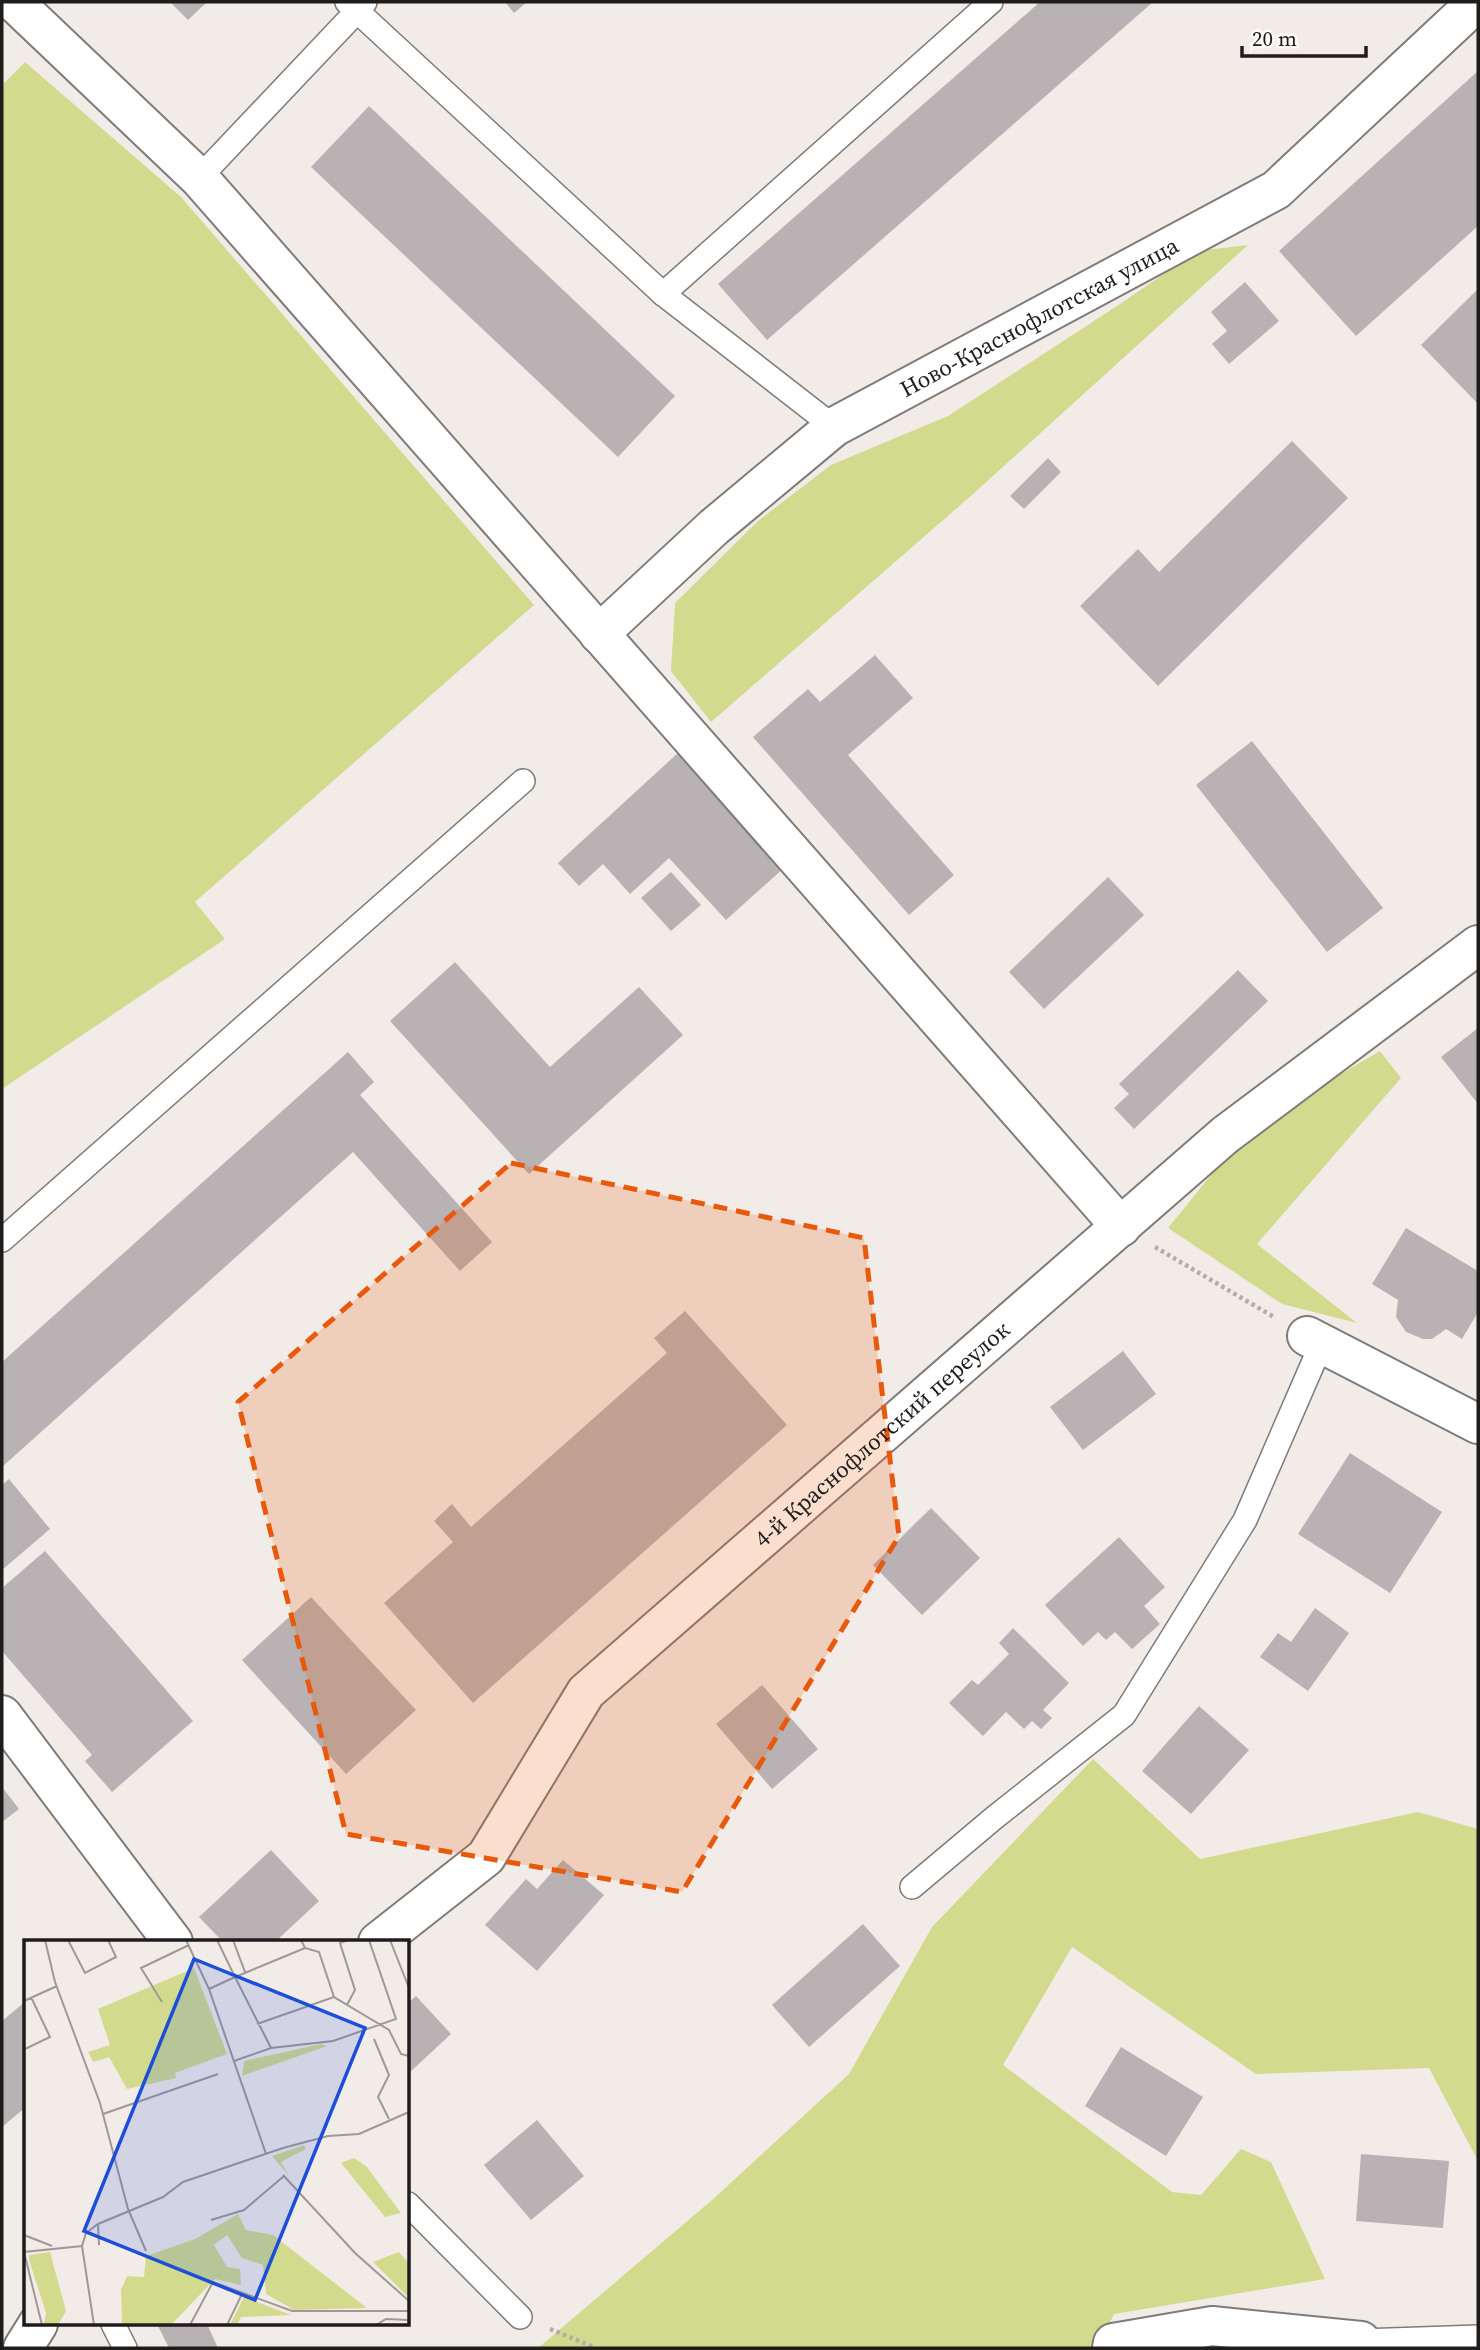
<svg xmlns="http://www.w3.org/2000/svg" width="1480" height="2350" font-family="'Source Serif 4',serif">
<rect width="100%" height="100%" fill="#f2ece9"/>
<g fill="#d2db8d">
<polygon points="25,62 181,197 534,605 195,902 225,939 2,1089 2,85"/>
<polygon points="1248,245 972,495 711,722 671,671 675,603 759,520 831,465 948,416 1120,304 1197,251"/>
<polygon points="1380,1051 1401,1078 1257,1244 1357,1323 1282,1304 1168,1228 1224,1159 1322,1085"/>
<polygon points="1093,1759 1200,1859 1418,1812 1478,1829 1478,2161 1429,2068 1256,2074 1072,1947 1003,2065 1172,2192 1201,2195 1241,2149 1271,2162 1325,2279 1114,2314 1098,2348 538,2348 712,2200 849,2074 932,1927"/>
</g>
<g fill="#b8b2b4">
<polygon points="170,2 207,2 188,20"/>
<polygon points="505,2 527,2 514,13"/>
<polygon points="1040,2 1153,2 767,340 718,284"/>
<polygon points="1478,71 1478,226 1356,336 1279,251"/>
<polygon points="369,106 675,396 618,457 311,167"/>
<polygon points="1245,282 1279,321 1229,364 1212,344 1227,331 1211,312"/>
<polygon points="1478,289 1478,404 1421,345"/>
<polygon points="1292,441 1348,498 1158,686 1080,606 1138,549 1159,572"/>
<polygon points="1048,458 1061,472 1024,509 1010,496"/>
<polygon points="875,655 913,698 848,755 954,875 909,915 753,737 808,689 820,702"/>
<polygon points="1252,741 1383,908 1327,952 1196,785"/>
<polygon points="679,752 785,867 726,920 669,858 630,894 603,864 579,886 558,863"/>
<polygon points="671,872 701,905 671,931 641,898"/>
<polygon points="1108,877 1144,915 1044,1009 1009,972"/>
<polygon points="455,962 550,1067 639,987 683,1035 529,1174 390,1021"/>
<polygon points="1238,970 1268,1001 1134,1129 1114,1108 1129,1094 1119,1084"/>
<polygon points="1478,1028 1478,1104 1441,1057"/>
<polygon points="348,1052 374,1082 360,1095 492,1242 460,1271 353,1152 2,1467 2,1362"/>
<polygon points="1406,1228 1478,1271 1478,1312 1462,1339 1446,1329 1432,1339 1423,1339 1406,1332 1396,1317 1398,1300 1372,1284"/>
<polygon points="685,1311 787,1425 473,1703 384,1603 453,1542 434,1521 452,1504 471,1527 667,1353 654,1338"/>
<polygon points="1123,1351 1156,1394 1083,1450 1050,1407"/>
<polygon points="1350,1453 1442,1512 1390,1593 1298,1534"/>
<polygon points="9,1479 50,1529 2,1570 2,1485"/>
<polygon points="931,1508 980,1558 922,1615 873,1565"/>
<polygon points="1119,1537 1165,1587 1144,1606 1160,1624 1132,1649 1115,1632 1106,1640 1098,1632 1083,1646 1045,1605"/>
<polygon points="45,1551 193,1721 112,1792 85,1761 92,1755 2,1651 2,1588"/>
<polygon points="311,1597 416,1710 346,1774 242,1660"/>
<polygon points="1315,1608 1349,1633 1308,1691 1260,1657 1278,1633 1291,1642"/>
<polygon points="1013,1628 1069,1683 1043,1710 1052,1718 1041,1729 1032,1721 1024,1729 1006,1712 983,1736 949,1703 972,1680 978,1685 1009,1654 999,1643"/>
<polygon points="762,1685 818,1749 772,1789 716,1724"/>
<polygon points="1199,1706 1249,1750 1191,1814 1142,1771"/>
<polygon points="2,1787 19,1809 2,1822"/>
<polygon points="271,1850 319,1901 275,1942 223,1942 199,1917"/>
<polygon points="563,1860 604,1895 537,1971 485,1925 526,1879 537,1889"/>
<polygon points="863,1924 900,1966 809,2047 772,2005"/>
<polygon points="416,1996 451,2034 408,2074 408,2003"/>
<polygon points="26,2001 26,2107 2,2127 2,2021"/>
<polygon points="1121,2047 1203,2097 1166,2156 1085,2106"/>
<polygon points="537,2120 584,2176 531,2220 484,2165"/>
<polygon points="1361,2154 1449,2161 1443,2228 1356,2221"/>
<polygon points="157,2324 207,2324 218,2348 169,2348"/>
</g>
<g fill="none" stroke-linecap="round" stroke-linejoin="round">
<defs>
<g id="lane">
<polyline points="365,2 357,11 663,294 834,427"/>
<polyline points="199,178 357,11 347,2"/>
<polyline points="663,294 991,2"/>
<polyline points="2,1240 523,781"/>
<polyline points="912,1887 994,1818 1124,1715 1245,1520 1321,1345"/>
<polyline points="408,2204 520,2317"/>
<polyline points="113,2324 125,2348"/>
<polyline points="1361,2341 1478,2337"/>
</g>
<g id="street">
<polyline points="14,2 199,178 1121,1227"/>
<path id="s1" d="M599,634L714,527L834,427L1276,190L1477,2"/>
<polyline points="1307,1336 1478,1424"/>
<polyline points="2,1715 173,1942"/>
<path id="s2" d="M378,1942L486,1857L586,1692L1225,1135L1478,945"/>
<polyline points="23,2348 38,2324"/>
<polyline points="1112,2348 1113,2343 1212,2326 1361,2341 1360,2348"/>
</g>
</defs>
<use href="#lane" stroke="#807b78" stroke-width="26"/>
<use href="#street" stroke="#807b78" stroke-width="42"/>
<g stroke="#b2adab" stroke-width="4.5" stroke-dasharray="3.5 3.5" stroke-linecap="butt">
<polyline points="1155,1247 1274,1317"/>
<polyline points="550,2329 596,2348"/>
</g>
<use href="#lane" stroke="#fff" stroke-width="23"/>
<use href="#street" stroke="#fff" stroke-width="38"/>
</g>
<path fill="#e8590c" fill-opacity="0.2" stroke="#e8590c" stroke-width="5" stroke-dasharray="14 9" stroke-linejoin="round" d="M511,1163L864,1238L899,1536L682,1892L346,1834L238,1402Z"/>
<g text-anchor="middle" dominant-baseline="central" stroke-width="7" stroke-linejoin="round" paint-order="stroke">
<g font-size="23" fill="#1f1d1c" stroke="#fefaf7">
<text stroke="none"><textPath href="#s1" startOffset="546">Ново-Краснофлотская улица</textPath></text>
<text stroke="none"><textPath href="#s2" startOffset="723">4-й Краснофлотский переулок</textPath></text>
</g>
</g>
<g transform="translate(24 1940)">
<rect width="385" height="385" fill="#f2ece9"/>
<path d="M170,28L203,114L151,133L152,138L103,149L85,117L69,122L64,112L86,105L74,69ZM297,104L303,106L218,136L220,121ZM280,205L282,209L257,222L265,236L248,216ZM330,218L342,226L377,273L361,277L317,223ZM214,274L222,290L249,295L343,368L270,370L242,354L239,325L218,318L203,295L190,305L203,327L216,329L217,345L191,339L147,385H98L97,350L103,336L120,337L122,316L171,299ZM26,312L42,371L34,385H20L22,373L5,320V315ZM375,312L385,323V358L349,322ZM220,357L267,375L217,377L213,385H206Z" fill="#d2db8d"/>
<path fill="none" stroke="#9e9997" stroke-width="2" d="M21,0L31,42L76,163L104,269L122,311M44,0L61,33L92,17L84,0M162,0L185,49L242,214M209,0L221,32M277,0L281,8L295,12L310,57L365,90L377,114L385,116M366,0L385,48M185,49L211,37L193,0M0,61L33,46M138,62L117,28L165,5M323,65L331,50L316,3L324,0M233,84L310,57M350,99L365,135L354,157L365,179M247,108L211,37L281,8M1,109L26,97L7,57M210,121L247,108L309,101L372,79L345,0M79,174L194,134M259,235L331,313L385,361M187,280L220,270L260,236M74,284L75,305M0,295L28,306M58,306L70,385M18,385L0,312L58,306L62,293L74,284L139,257L159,242L259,208L304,196L335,194L385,172M166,385L189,342L268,371H385M203,385L218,354M352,385L362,379L385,380"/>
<path fill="#1d4ed8" fill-opacity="0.15" stroke="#1d4ed8" stroke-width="3.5" d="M170,19L341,88L231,360L60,291Z"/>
<rect width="385" height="385" fill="none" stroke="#1f1d1c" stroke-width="3.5"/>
</g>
<rect width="1480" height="2350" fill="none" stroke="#1f1d1c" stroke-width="7"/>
<path d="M1242 46v10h124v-10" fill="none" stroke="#1f1d1c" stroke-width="3.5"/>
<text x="1252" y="46" font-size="21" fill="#1f1d1c" stroke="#fefaf7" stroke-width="5" paint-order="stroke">20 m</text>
</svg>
